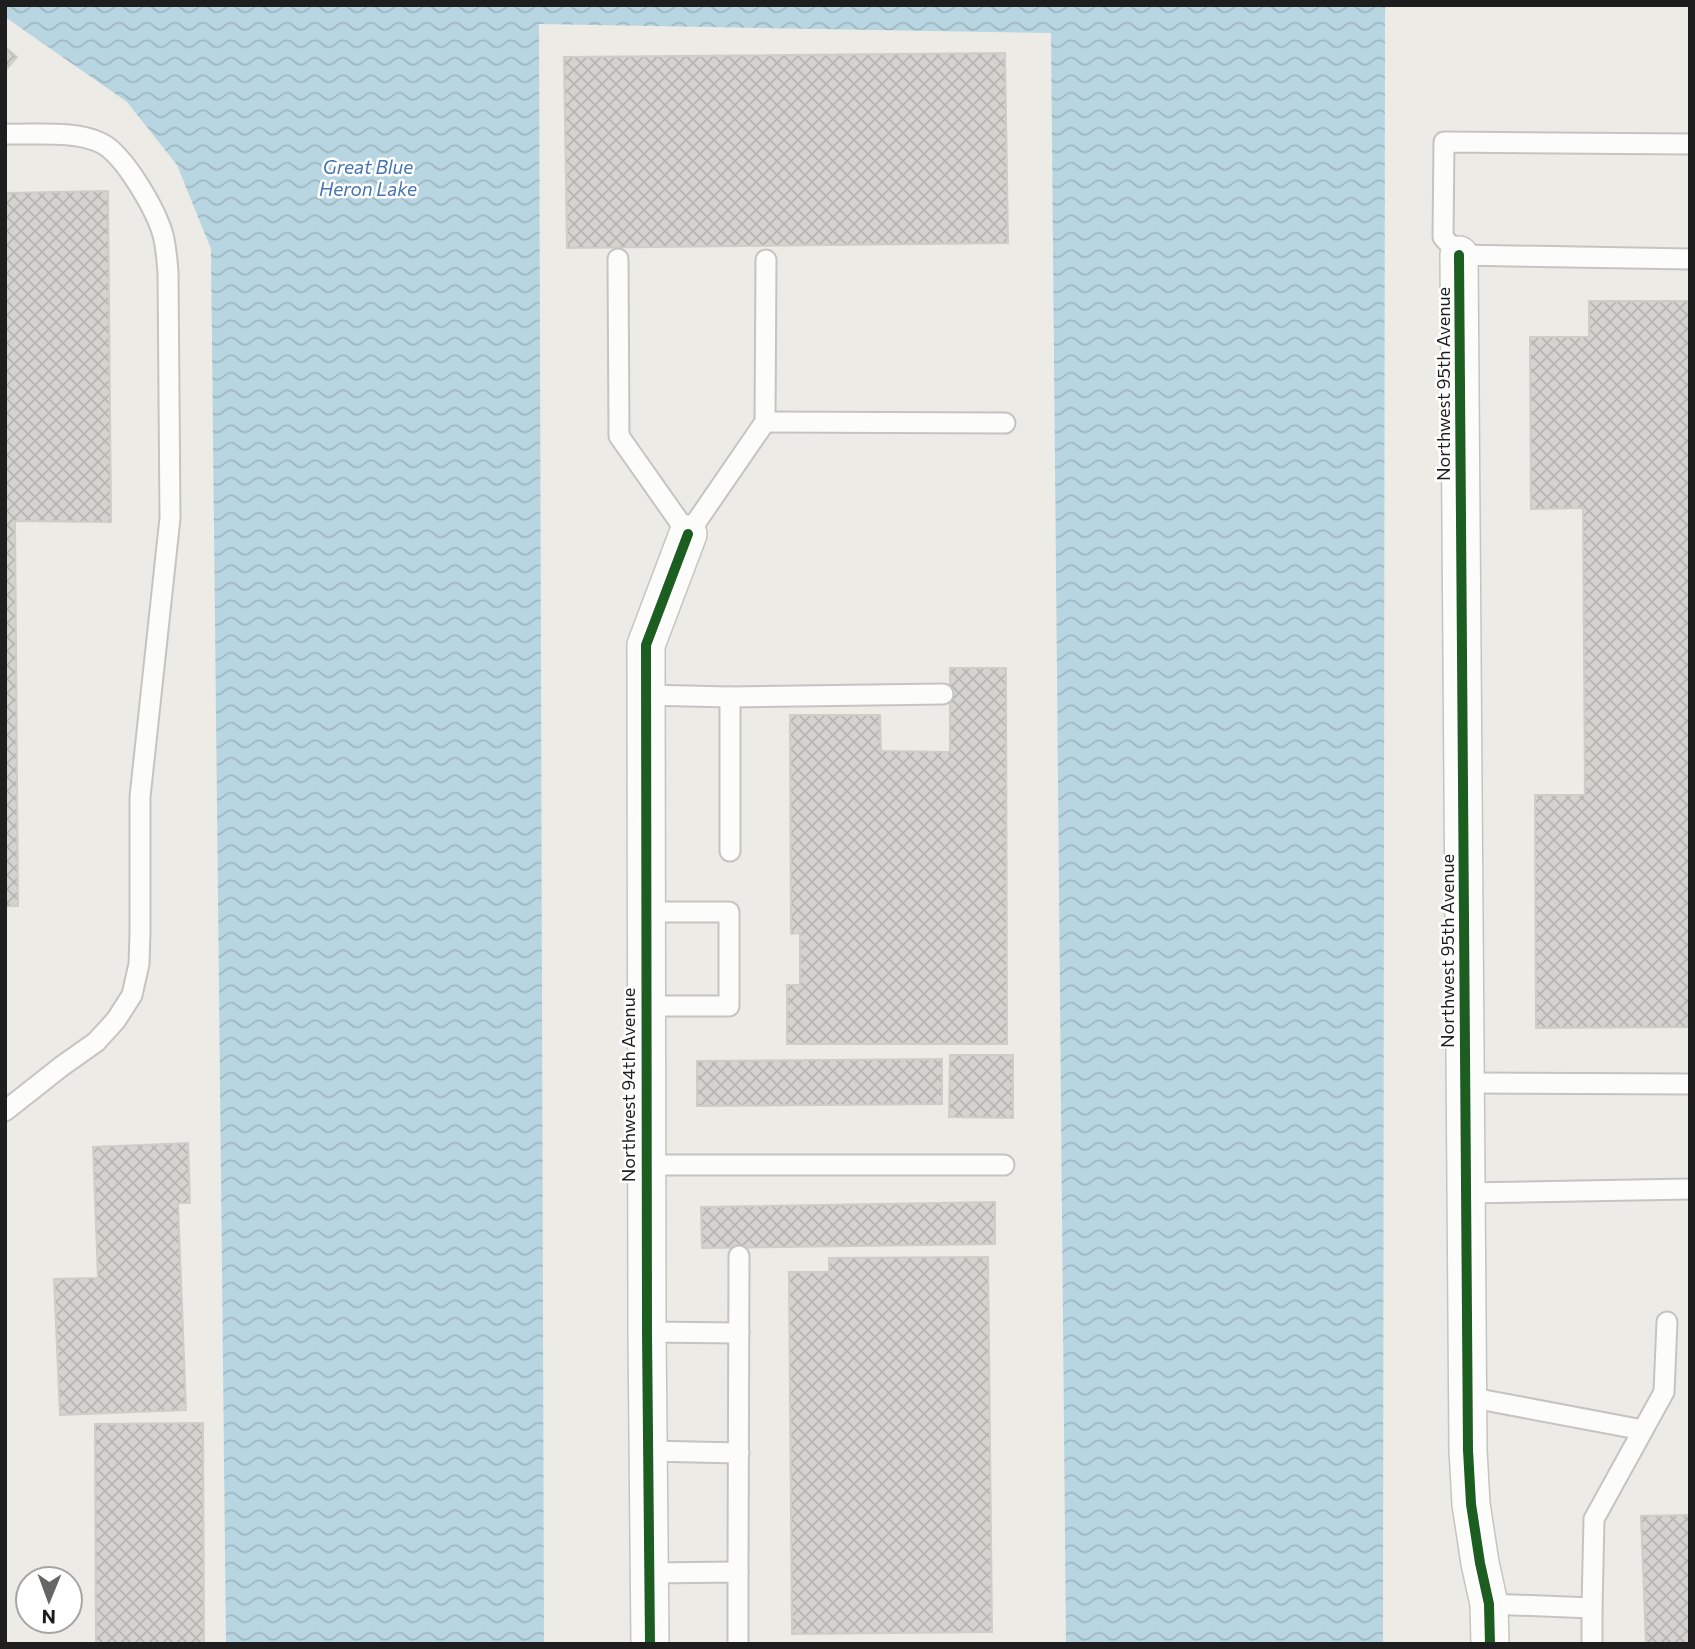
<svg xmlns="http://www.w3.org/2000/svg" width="1695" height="1649" font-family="Commissioner,sans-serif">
<defs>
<pattern id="water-waves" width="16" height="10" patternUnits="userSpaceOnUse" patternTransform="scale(1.75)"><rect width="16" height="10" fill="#b8d6e2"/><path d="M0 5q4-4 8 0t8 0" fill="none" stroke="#9eb7c1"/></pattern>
<pattern id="building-cross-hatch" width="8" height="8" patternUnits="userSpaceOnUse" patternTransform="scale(1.75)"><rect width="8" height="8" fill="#d5d3cf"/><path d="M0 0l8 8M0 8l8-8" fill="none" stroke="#b6b5b1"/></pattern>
</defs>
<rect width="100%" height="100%" fill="#edebe6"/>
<polygon fill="url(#water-waves)" points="5,5 1385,5 1383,1644 1066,1644 1051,33 539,24 544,1644 226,1644 211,249 177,165 127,102 5,17"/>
<g fill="url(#building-cross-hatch)" stroke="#d0cdc7" stroke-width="2">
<polygon points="5,47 17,57 5,71"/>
<polygon points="1005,53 1008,243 567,248 564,57"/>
<polygon points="108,191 111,522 15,521 18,906 5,906 5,193"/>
<polygon points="1589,301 1690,301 1690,1027 1536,1028 1535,795 1585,795 1583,508 1531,509 1530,337 1589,337"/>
<polygon points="950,668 1006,668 1007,1044 787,1044 787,985 800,985 800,933 791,934 790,715 880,715 881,751 950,752"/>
<polygon points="950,1055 1013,1055 1013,1118 949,1117"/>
<polygon points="942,1059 942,1104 697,1106 697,1061"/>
<polygon points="188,1143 190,1203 178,1203 186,1410 60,1415 54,1279 98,1278 93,1147"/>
<polygon points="995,1202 995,1244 702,1248 701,1207"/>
<polygon points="988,1257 992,1632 792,1634 789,1272 829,1272 829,1258"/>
<polygon points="203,1423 204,1644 96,1644 95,1424"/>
<polygon points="1690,1515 1690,1644 1646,1644 1641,1516"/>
</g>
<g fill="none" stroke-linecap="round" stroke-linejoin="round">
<defs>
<g id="lane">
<path d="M5,134C34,135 75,130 101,143C124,154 156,210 163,235C166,246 167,260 168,272L170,518L140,797V933L139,964L132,995L116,1020L96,1042L62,1066L5,1111"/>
<polyline points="1690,144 1444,142 1443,237 1459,255 1690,259"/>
<polyline points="618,259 619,436 688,534 765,422 766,260"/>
<polyline points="765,422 1005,423"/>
<polyline points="645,695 730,697 943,694"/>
<polyline points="730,851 730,697"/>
<polyline points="646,1006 729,1006 729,912 646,912"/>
<polyline points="1466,1083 1690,1084"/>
<polyline points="646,1165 1004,1165"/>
<polyline points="1465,1193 1690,1189"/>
<polyline points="647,1332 739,1333"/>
<polyline points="1468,1397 1643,1430"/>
<polyline points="648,1451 739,1453"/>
<polyline points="738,1572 739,1256"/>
<polyline points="649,1573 738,1572 738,1643"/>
<polyline points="1489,1604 1592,1608 1592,1644"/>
<polyline points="1592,1608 1594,1519 1664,1392 1667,1322"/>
</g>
<g id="street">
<polyline points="1459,255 1468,1450 1471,1504 1480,1563 1489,1604 1490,1644"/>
<polyline points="650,1644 647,1332 646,645 688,534"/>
</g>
</defs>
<use href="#lane" stroke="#c5c4c2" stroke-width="23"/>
<use href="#street" stroke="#c5c4c2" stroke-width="40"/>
<use href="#lane" stroke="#fcfcfb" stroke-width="19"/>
<use href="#street" stroke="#fcfcfb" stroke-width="37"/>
<defs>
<g id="cycleway">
<polyline points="1459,255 1468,1450 1471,1504 1480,1563 1489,1604 1490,1644"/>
<polyline points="650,1644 647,1332 646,645 688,534"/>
</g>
</defs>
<use href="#cycleway" stroke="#fff" stroke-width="15"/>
<use href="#cycleway" stroke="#1b5e20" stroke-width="10"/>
</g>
<g text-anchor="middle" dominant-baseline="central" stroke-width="5" stroke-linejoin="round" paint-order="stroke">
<g font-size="18" fill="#1e1e1e" stroke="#fff">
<text transform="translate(1443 384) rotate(-90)">Northwest 95th Avenue</text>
<text transform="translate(1447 951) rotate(-90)">Northwest 95th Avenue</text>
<text transform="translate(628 1085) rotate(-90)">Northwest 94th Avenue</text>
</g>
<g font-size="19" font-style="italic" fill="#4573b3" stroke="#fff">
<text x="368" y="166">Great Blue<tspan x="368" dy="22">Heron Lake</tspan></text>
</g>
</g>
<rect width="1695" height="1649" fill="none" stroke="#1e1e1e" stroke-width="14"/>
<g transform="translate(49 1600) rotate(181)"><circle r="33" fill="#ffffff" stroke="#a5a5a5" stroke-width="2"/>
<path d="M0-5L12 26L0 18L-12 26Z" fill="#666664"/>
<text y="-10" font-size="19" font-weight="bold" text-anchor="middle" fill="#1e1e1e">N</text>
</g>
</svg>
